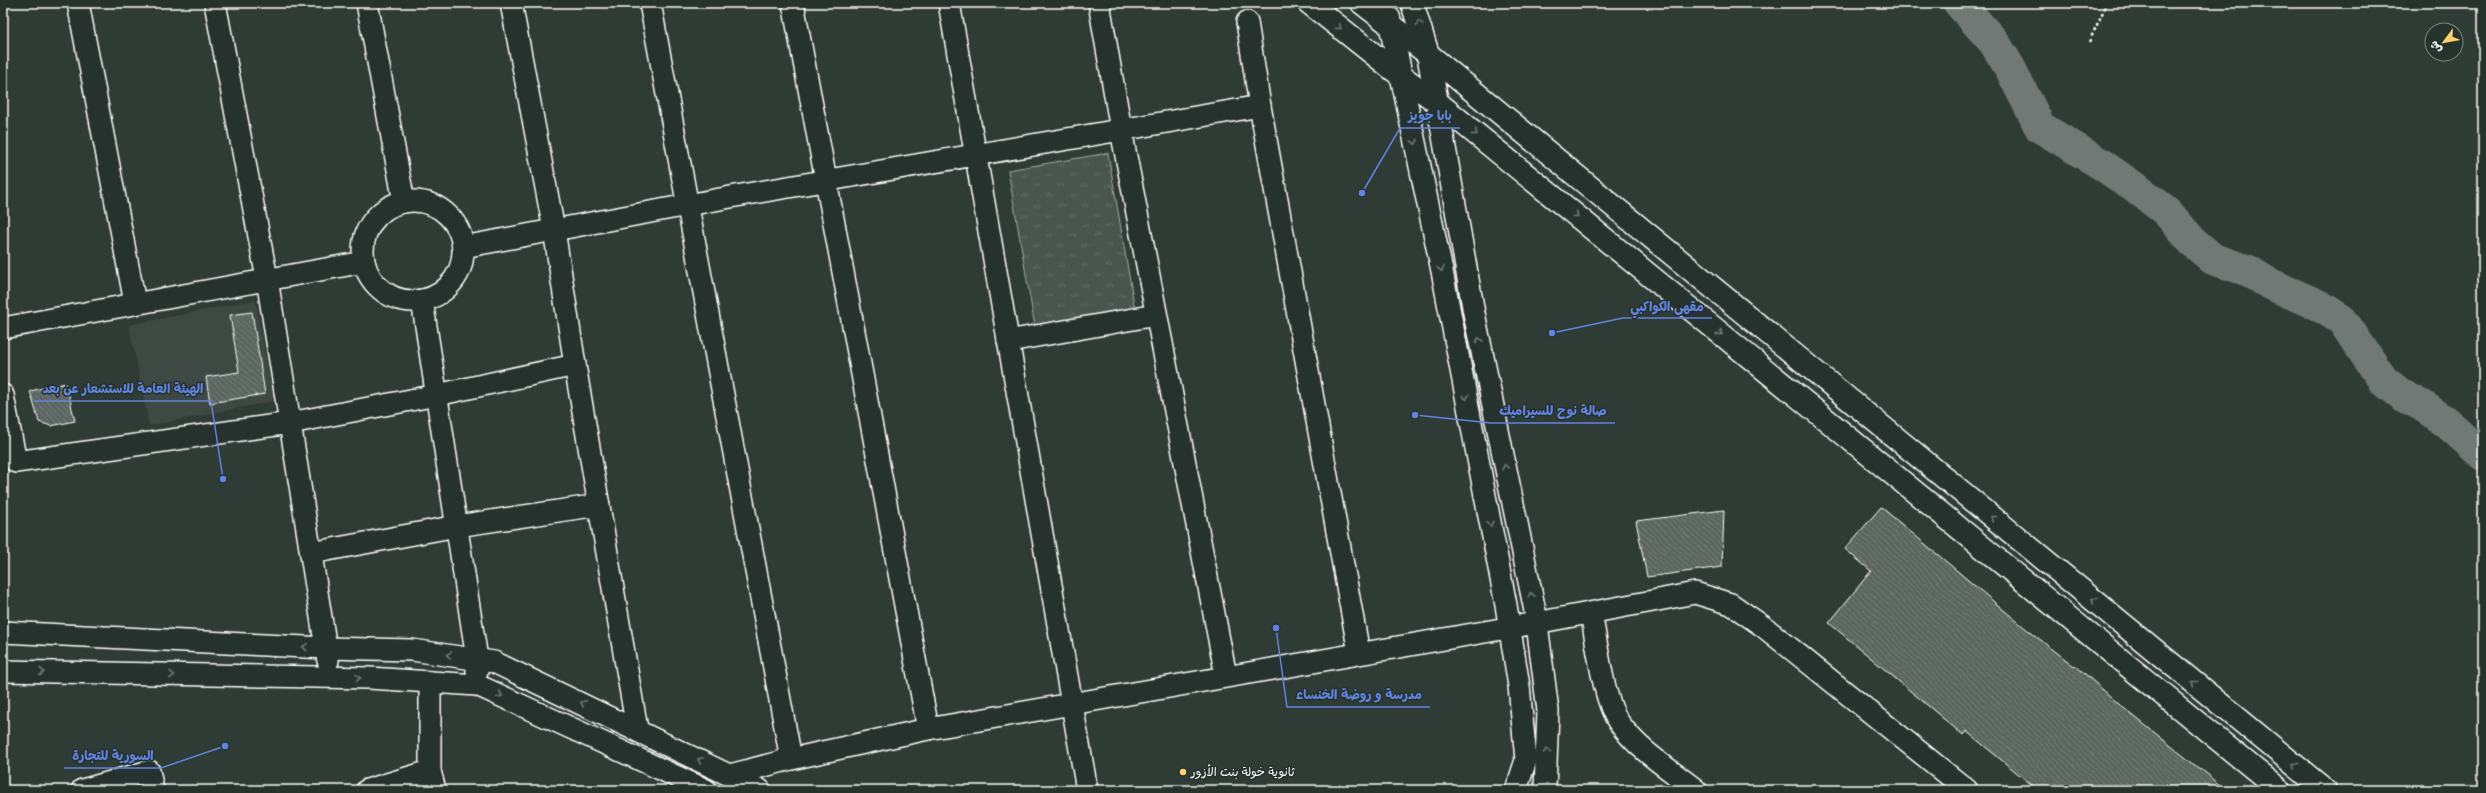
<svg xmlns="http://www.w3.org/2000/svg" width="2486" height="793" font-family="'Balsamiq Sans','Playpen Sans Arabic',sans-serif">
<defs>
<pattern id="grass-tufts" width="24" height="20" patternUnits="userSpaceOnUse"><rect width="24" height="20" fill="#4a544f"/><path d="M3 7l-1-3M5 7V3M7 7l1-3M15 17l-1-3M17 17v-4M19 17l1-3" fill="none" stroke="#656e69"/></pattern>
<pattern id="building-back-hatch" width="6" height="6" patternUnits="userSpaceOnUse"><rect width="6" height="6" fill="#5b6661"/><path d="M-1 5l2 2M0 0l6 6M5-1l2 2" fill="none" stroke="#747d79"/></pattern>
</defs>
<rect width="100%" height="100%" fill="#2f3b35"/>
<filter id="ink" filterUnits="userSpaceOnUse"><feTurbulence type="fractalNoise" baseFrequency=".025" numOctaves="2"/><feDisplacementMap in="SourceGraphic" scale="8" xChannelSelector="R" yChannelSelector="G"/><feConvolveMatrix kernelMatrix="1 2 1 2 8 2 1 2 1" color-interpolation-filters="sRGB"/></filter>
<g filter="url(#ink)">
<polygon fill="#3c4842" points="255,300 275,401 149,426 129,325"/>
<polygon fill="url(#grass-tufts)" stroke="#a4aaa7" points="1108,153 1135,310 1035,327 1008,170"/>
<g fill="none" stroke-linecap="round" stroke-linejoin="round">
<polyline stroke="#707975" stroke-width="32" points="1959,3 1994,42 2010,68 2040,127 2101,164 2144,194 2167,212 2192,241 2213,259 2249,271 2268,283 2320,306 2342,320 2383,380 2402,395 2423,406 2446,422 2483,455"/>
</g>
<g fill="url(#building-back-hatch)" stroke="#fff">
<polygon points="252,312 265,394 210,403 206,377 239,372 230,315"/>
<polygon points="66,383 75,421 51,426 39,422 30,391"/>
<polygon points="1881,507 2024,627 2074,666 2075,665 2120,705 2226,790 2038,790 1966,731 1963,735 1829,623 1871,571 1845,549"/>
<polygon points="1724,510 1722,567 1647,577 1636,521"/>
</g>
<g fill="none" stroke-linecap="round" stroke-linejoin="round">
<defs>
<g id="minor">
<polyline points="78,3 135,303"/>
<polyline points="215,3 267,279 328,661"/>
<polyline points="367,3 404,202"/>
<polyline points="511,3 554,230 575,365 637,729"/>
<polyline points="650,3 791,759"/>
<polyline points="793,3 928,729"/>
<polyline points="949,3 1087,790"/>
<polyline points="1099,3 1121,130 1226,676"/>
<polyline points="1247,22 1260,106 1359,653"/>
<polyline points="1401,76 1442,271 1506,605 1519,686 1526,760 1516,790"/>
<polyline points="1437,102 1474,313 1536,616 1548,711 1545,790"/>
<circle cx="413" cy="251" r="50"/>
<polyline points="463,247 736,196 1260,106"/>
<polyline points="422,300 477,659 477,672"/>
<polyline points="3,328 364,262"/>
<polyline points="1008,341 1156,315"/>
<polyline points="3,395 16,462 290,423 437,395 575,365"/>
<polyline points="311,553 457,526 599,505"/>
<path d="M1591,613C1597,642 1603,702 1620,724C1639,751 1671,770 1696,790"/>
<polyline points="3,632 326,648 412,650 494,662 760,790"/>
<polyline points="3,671 369,678 477,685 706,790"/>
<polyline points="430,682 430,771 435,790"/>
<polyline points="730,775 791,759 928,729 1536,623 1695,593 1731,604 1764,627 1967,790"/>
<polyline points="82,790 149,771 153,790"/>
<polyline points="367,790 430,771"/>
</g>
<g id="primary">
<polyline points="1309,3 1401,76 1437,102 2280,790"/>
<polyline points="1362,3 1428,54 2325,790"/>
<polyline points="1412,3 1428,54 1437,102"/>
<polyline points="1389,18 1401,76"/>
</g>
</defs>
<use href="#minor" stroke="#fff" stroke-width="24"/>
<use href="#primary" stroke="#fff" stroke-width="25"/>
<polyline stroke="#fff" stroke-width="2.5" stroke-dasharray="3 3" stroke-linecap="butt" points="2089,42 2107,3"/>
<use href="#minor" stroke="#26332d" stroke-width="21"/>
<use href="#primary" stroke="#26332d" stroke-width="22"/>
</g>
<defs><path id="oneway-chevron" d="M-2-3.5L2.5 0L-2 3.5" fill="none" stroke-width="1.6" stroke-linecap="round" stroke-linejoin="round"/></defs>
<g stroke="#727a76">
<use href="#oneway-chevron" transform="translate(1419 23) rotate(-108)"/>
<use href="#oneway-chevron" transform="translate(1339 27) rotate(38)"/>
<use href="#oneway-chevron" transform="translate(1475 133) rotate(39)"/>
<use href="#oneway-chevron" transform="translate(1415 142) rotate(78)"/>
<use href="#oneway-chevron" transform="translate(1576 215) rotate(39)"/>
<use href="#oneway-chevron" transform="translate(1441 269) rotate(79)"/>
<use href="#oneway-chevron" transform="translate(1720 333) rotate(39)"/>
<use href="#oneway-chevron" transform="translate(1479 340) rotate(-102)"/>
<use href="#oneway-chevron" transform="translate(1466 397) rotate(79)"/>
<use href="#oneway-chevron" transform="translate(1505 467) rotate(-102)"/>
<use href="#oneway-chevron" transform="translate(1993 518) rotate(-141)"/>
<use href="#oneway-chevron" transform="translate(1490 524) rotate(79)"/>
<use href="#oneway-chevron" transform="translate(1531 595) rotate(-102)"/>
<use href="#oneway-chevron" transform="translate(2094 600) rotate(-141)"/>
<use href="#oneway-chevron" transform="translate(305 647) rotate(-177)"/>
<use href="#oneway-chevron" transform="translate(449 655) rotate(-172)"/>
<use href="#oneway-chevron" transform="translate(42 672) rotate(1)"/>
<use href="#oneway-chevron" transform="translate(172 675) rotate(1)"/>
<use href="#oneway-chevron" transform="translate(358 678) rotate(1)"/>
<use href="#oneway-chevron" transform="translate(2194 683) rotate(-141)"/>
<use href="#oneway-chevron" transform="translate(500 695) rotate(25)"/>
<use href="#oneway-chevron" transform="translate(583 703) rotate(-155)"/>
<use href="#oneway-chevron" transform="translate(1547 751) rotate(-89)"/>
<use href="#oneway-chevron" transform="translate(700 760) rotate(-154)"/>
<use href="#oneway-chevron" transform="translate(2295 765) rotate(-141)"/>
</g>
</g>
<circle fill="#ffd166" stroke="#26332d" stroke-width="1.5" cx="1183" cy="772" r="4"/>
<g text-anchor="middle" dominant-baseline="central" stroke-width="3" stroke-linejoin="round" paint-order="stroke">
<g font-size="12" fill="#fff" stroke="#26332d" text-anchor="start">
<text x="1191" y="772">ثانوية خولة بنت الأزور</text>
</g>
</g>
<path fill="none" stroke="#6183e4" stroke-width="1.5" d="M1362 193L1400 128H1460M1552 333L1623 318H1712M223 479L211 401H34M1415 415L1491 423H1615M1276 628L1287 707H1430M225 746L161 768H64"/>
<g fill="#6183e4" stroke="#26332d" stroke-width="1.5">
<circle cx="1362" cy="193" r="4"/>
<circle cx="1552" cy="333" r="4"/>
<circle cx="223" cy="479" r="4"/>
<circle cx="1415" cy="415" r="4"/>
<circle cx="1276" cy="628" r="4"/>
<circle cx="225" cy="746" r="4"/>
</g>
<g font-size="13" text-anchor="middle" font-weight="bold" fill="#6183e4" stroke="#26332d" stroke-width="3" stroke-linejoin="round" paint-order="stroke">
<text x="1430" y="120">بابا جويز</text>
<text x="1667" y="311">مقهى الكواكبي</text>
<text x="123" y="393">الهيئة العامة للاستشعار عن بعد</text>
<text x="1553" y="415">صالة نوح للسيراميك</text>
<text x="1359" y="699">مدرسة و روضة الخنساء</text>
<text x="113" y="760">السورية للتجارة</text>
</g>
<rect width="2486" height="793" fill="none" stroke="#26332d" stroke-width="16"/>
<rect x="8" y="8" width="2470" height="777" fill="none" stroke="#fff" stroke-width="1.5" filter="url(#ink)"/>
<g transform="translate(2444 42) rotate(238)"><circle r="19" fill="#26332d" stroke="#7d8581"/>
<path d="M0-3L7 15L0 10L-7 15Z" fill="#ffd166"/>
<text y="-6" font-size="11" font-weight="bold" text-anchor="middle" fill="#ffffff">ش</text>
</g>
</svg>
